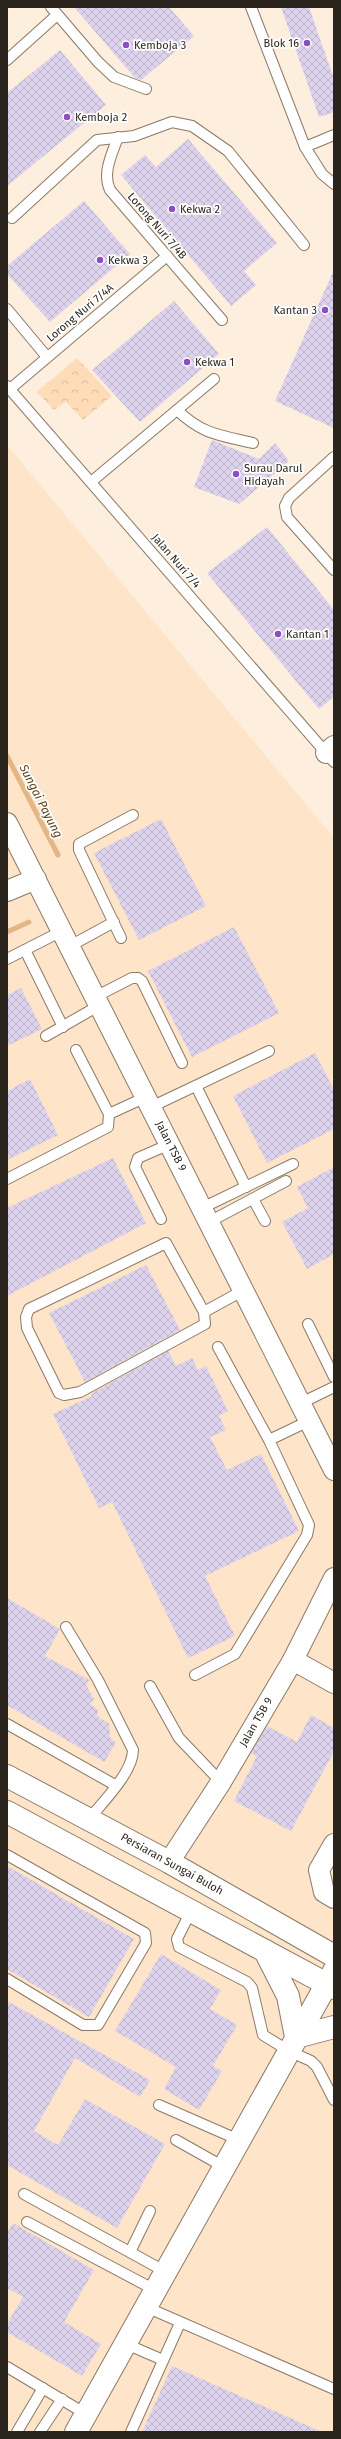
<svg xmlns="http://www.w3.org/2000/svg" width="341" height="2439" font-family="'Fira Sans',sans-serif">
<defs>
<pattern id="park-crowns" width="20" height="18" patternUnits="userSpaceOnUse"><rect width="20" height="18" fill="#fedcb8"/><path d="M2 6a3 3 0 1 1 6 0M12 15a3 3 0 1 1 6 0" fill="none" stroke="#dabd9e"/></pattern>
<pattern id="building-cross-hatch" width="8" height="8" patternUnits="userSpaceOnUse"><rect width="8" height="8" fill="#ded3ec"/><path d="M0 0l8 8M0 8l8-8" fill="none" stroke="#bfb5ca"/></pattern>
</defs>
<rect width="100%" height="100%" fill="#feeedd"/>
<polygon fill="#fee4c9" points="7,445 334,838 334,2432 7,2432"/>
<polygon fill="url(#park-crowns)" points="77,358 112,396 83,420 66,402 54,410 37,392"/>
<g fill="none" stroke-linecap="round" stroke-linejoin="round">
<g stroke="#e2b685" stroke-width="5">
<polyline points="7,756 58,855"/>
<polyline points="7,932 29,922"/>
</g>
</g>
<g fill="url(#building-cross-hatch)">
<polygon points="74,7 169,7 194,36 141,80 135,78"/>
<polygon points="281,7 309,7 334,79 334,112 319,117"/>
<polygon points="60,50 106,105 7,186 7,93"/>
<polygon points="188,139 277,243 244,271 256,285 231,306 121,175 145,155 156,167"/>
<polygon points="84,201 130,254 50,322 7,274 7,266"/>
<polygon points="334,270 334,428 275,401"/>
<polygon points="174,301 219,354 140,422 92,370"/>
<polygon points="212,440 259,459 275,443 289,461 239,504 194,487"/>
<polygon points="267,527 334,610 334,697 319,709 207,573"/>
<polygon points="161,819 206,906 139,940 94,853"/>
<polygon points="234,927 279,1013 192,1057 148,971"/>
<polygon points="21,988 42,1029 7,1046 7,995"/>
<polygon points="315,1053 334,1090 334,1129 267,1163 233,1096"/>
<polygon points="30,1079 58,1135 7,1160 7,1091"/>
<polygon points="113,1158 146,1223 7,1296 7,1208"/>
<polygon points="334,1167 334,1254 307,1269 282,1222 308,1208 297,1187"/>
<polygon points="146,1265 180,1330 85,1382 49,1313"/>
<polygon points="168,1351 176,1366 192,1358 198,1370 206,1366 228,1411 219,1416 226,1430 210,1437 227,1470 261,1454 299,1531 205,1576 235,1636 188,1658 112,1502 99,1508 53,1414 92,1396 91,1394"/>
<polygon points="7,1598 60,1629 45,1656 89,1680 86,1685 94,1699 90,1704 98,1710 97,1716 109,1724 110,1737 116,1743 104,1762 7,1705"/>
<polygon points="311,1715 334,1728 334,1751 291,1831 234,1801 257,1756 251,1753 267,1726 297,1742"/>
<polygon points="7,1866 134,1939 89,2017 7,1969"/>
<polygon points="161,1954 221,1990 210,2009 237,2025 213,2066 222,2071 199,2110 164,2089 176,2067 115,2031"/>
<polygon points="7,2001 150,2080 140,2097 75,2058 34,2131 58,2145 85,2099 165,2144 117,2228 7,2165"/>
<polygon points="13,2223 94,2270 64,2322 101,2344 82,2376 7,2332 7,2324 23,2297 7,2288 7,2234"/>
<polygon points="172,2366 322,2432 142,2432"/>
</g>
<g fill="none" stroke-linecap="round" stroke-linejoin="round">
<defs>
<g id="lane">
<polyline points="51,7 98,62 114,77 146,89"/>
<polyline points="251,7 305,147 322,174 334,184"/>
<polyline points="7,60 57,15"/>
<path d="M118,137C112,154 102,173 110,190L222,320"/>
<polyline points="305,147 334,135"/>
<polyline points="12,218 97,140 134,136 172,122 192,126 228,151 304,245"/>
<polyline points="7,309 47,357"/>
<polyline points="7,386 334,762"/>
<polyline points="10,389 167,256"/>
<path d="M177,410C203,435 220,435 253,443"/>
<polyline points="334,457 289,498 285,506 287,517 334,570"/>
<polyline points="91,482 214,379"/>
<polyline points="121,938 79,850 79,844 133,815"/>
<polyline points="70,946 114,922"/>
<polyline points="25,950 63,1027"/>
<polyline points="7,959 62,931"/>
<polyline points="95,997 132,978 138,978 142,981 182,1063"/>
<polyline points="46,1036 100,1005"/>
<polyline points="196,1086 246,1187"/>
<polyline points="151,1107 269,1051"/>
<polyline points="109,1114 146,1097"/>
<polyline points="7,1179 108,1127 109,1114 76,1050"/>
<polyline points="253,1199 265,1221"/>
<polyline points="202,1208 293,1164"/>
<polyline points="161,1219 135,1167 138,1158 170,1144"/>
<polyline points="209,1222 286,1181"/>
<polygon points="166,1243 204,1312 205,1324 80,1392 64,1395 59,1393 27,1328 26,1317 29,1309"/>
<polyline points="204,1312 244,1290"/>
<polyline points="308,1324 334,1377"/>
<polyline points="301,1403 334,1387"/>
<polyline points="269,1440 309,1421"/>
<path d="M66,1627L98,1680L133,1750C133,1772 103,1802 89,1819"/>
<polyline points="195,1675 235,1654 307,1535 309,1525 269,1440 218,1347"/>
<polyline points="150,1686 179,1738 221,1782"/>
<polyline points="7,1724 115,1785"/>
<polyline points="7,1855 145,1933 146,1943 98,2025 83,2025 7,1979"/>
<polyline points="190,1913 177,1939 179,1947 247,1982 252,1988 263,2035 289,2051 311,2061 317,2067 334,2100"/>
<polyline points="159,2105 239,2140"/>
<polyline points="176,2140 224,2167"/>
<polyline points="24,2194 166,2272"/>
<polyline points="27,2222 155,2290"/>
<polyline points="130,2252 150,2211"/>
<polyline points="146,2307 334,2389"/>
<polyline points="126,2344 163,2360"/>
<polyline points="7,2367 86,2414"/>
<polyline points="17,2432 43,2388"/>
<polyline points="40,2432 62,2399"/>
<polyline points="131,2432 180,2323"/>
</g>
<g id="street">
<polyline points="326,753 334,746"/>
<polyline points="7,823 334,1470"/>
<polyline points="7,891 36,879"/>
<polyline points="293,1660 334,1683"/>
<polyline points="334,1844 319,1870 324,1892 334,1898"/>
<polyline points="169,1862 221,1782 293,1660 334,1578"/>
</g>
<polyline id="secondary" points="76,2432 334,1971"/>
<g id="primary">
<polyline points="7,1776 169,1862 334,1956"/>
<polyline points="7,1812 334,1988"/>
<polyline points="265,1951 288,1996 296,2037 334,2027"/>
</g>
</defs>
<use href="#lane" stroke="#8b7966" stroke-width="12"/>
<use href="#street" stroke="#8b7966" stroke-width="22"/>
<use href="#secondary" stroke="#8b7966" stroke-width="24"/>
<use href="#primary" stroke="#8b7966" stroke-width="24"/>
<use href="#lane" stroke="#fff" stroke-width="10"/>
<use href="#street" stroke="#fff" stroke-width="20"/>
<use href="#secondary" stroke="#fff" stroke-width="22"/>
<use href="#primary" stroke="#fff" stroke-width="22"/>
</g>
<g fill="#8d4ec4" stroke="#fff" stroke-width="1.5">
<circle cx="307" cy="43" r="4"/>
<circle cx="126" cy="45" r="4"/>
<circle cx="67" cy="117" r="4"/>
<circle cx="172" cy="209" r="4"/>
<circle cx="100" cy="260" r="4"/>
<circle cx="325" cy="310" r="4"/>
<circle cx="187" cy="362" r="4"/>
<circle cx="236" cy="474" r="4"/>
<circle cx="278" cy="634" r="4"/>
</g>
<g text-anchor="middle" dominant-baseline="central" stroke-width="3.5" stroke-linejoin="round" paint-order="stroke">
<g font-size="11" fill="#2b241c" stroke="#fff" text-anchor="start">
<text x="299" y="43" text-anchor="end">Blok 16</text>
<text x="134" y="45">Kemboja 3</text>
<text x="75" y="117">Kemboja 2</text>
<text x="180" y="209">Kekwa 2</text>
<text x="108" y="260">Kekwa 3</text>
<text x="317" y="310" text-anchor="end">Kantan 3</text>
<text x="195" y="362">Kekwa 1</text>
<text x="244" y="468">Surau Darul<tspan x="244" dy="13">Hidayah</tspan></text>
<text x="286" y="634">Kantan 1</text>
</g>
<g font-size="11" fill="#2b241c" stroke="#fff">
<text transform="translate(157 226) rotate(49)">Lorong Nuri 7/4B</text>
<text transform="translate(80 313) rotate(-40)">Lorong Nuri 7/4A</text>
<text transform="translate(176 561) rotate(49)">Jalan Nuri 7/4</text>
<text transform="translate(171 1146) rotate(63)">Jalan TSB 9</text>
<text transform="translate(256 1722) rotate(-60)">Jalan TSB 9</text>
<text transform="translate(172 1864) rotate(29)">Persiaran Sungai Buloh</text>
</g>
<g font-size="12" font-style="italic" fill="#5b3d17" stroke="#fff">
<text transform="translate(41 801) rotate(63)">Sungai Payung</text>
</g>
</g>
<rect width="341" height="2439" fill="none" stroke="#2b241c" stroke-width="16"/>
</svg>
